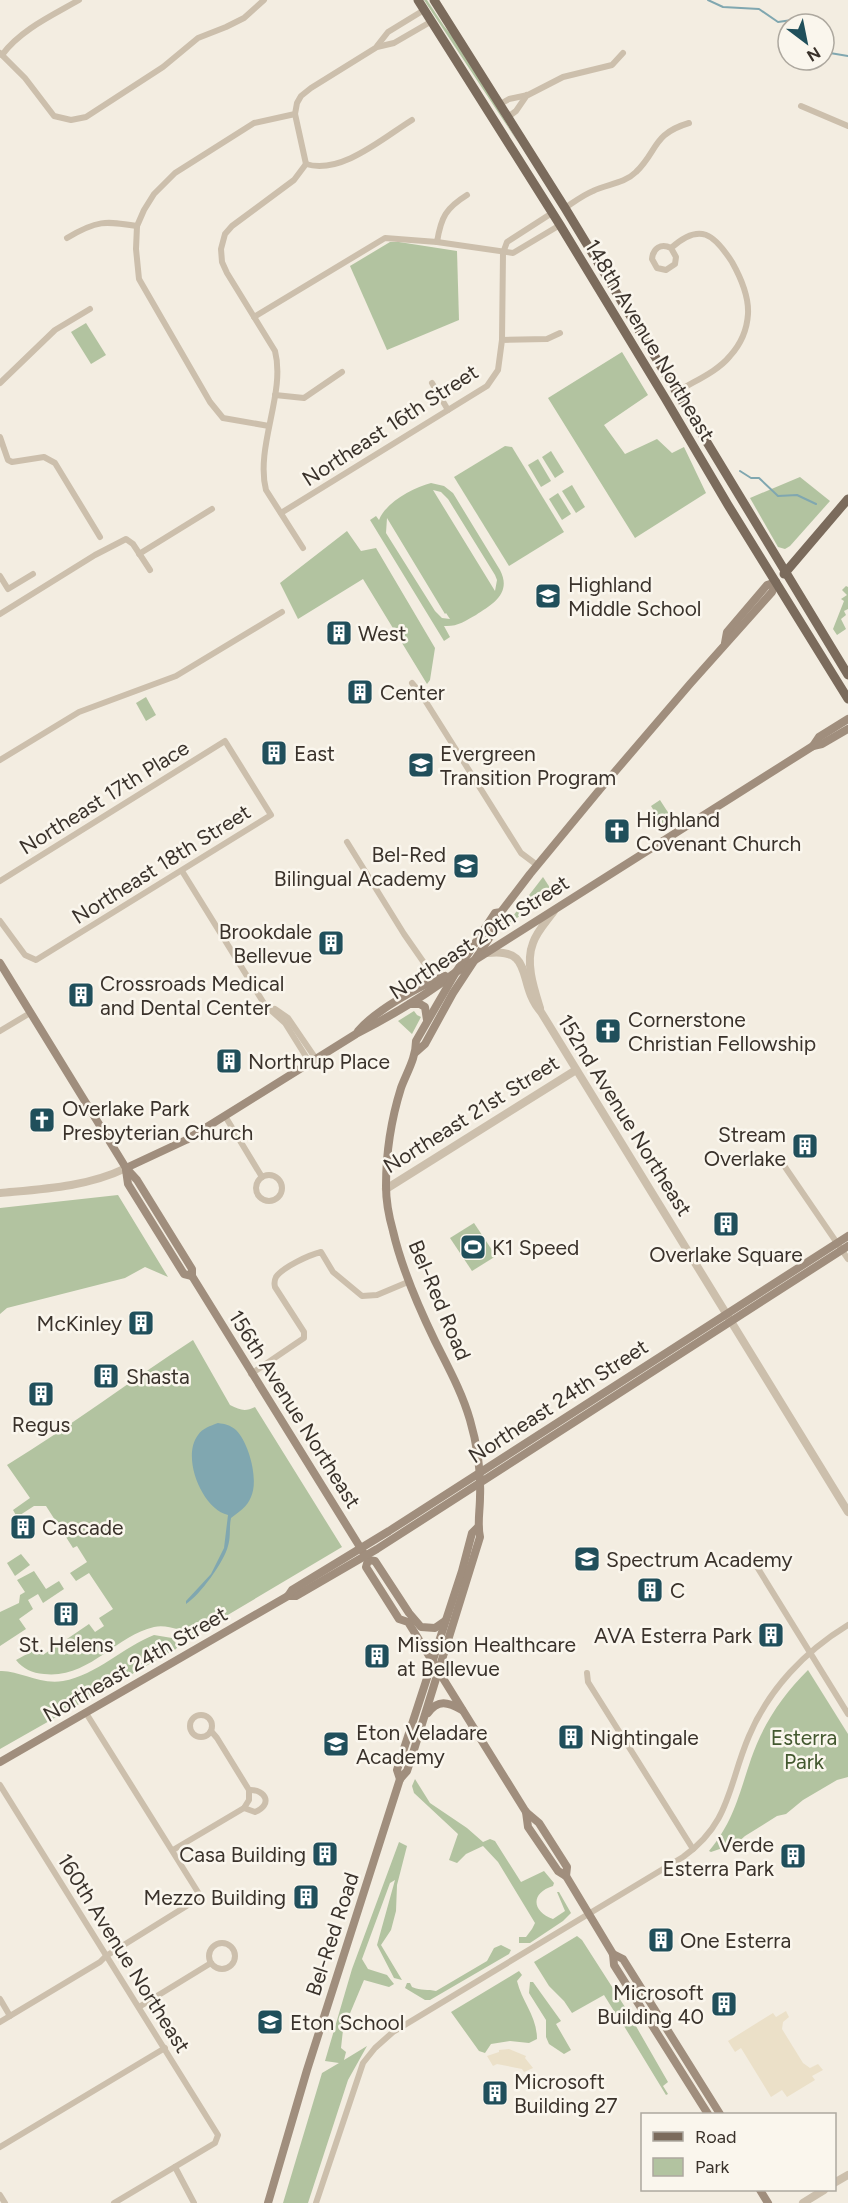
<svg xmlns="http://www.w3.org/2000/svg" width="848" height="2203" font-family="Figtree,sans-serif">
<rect width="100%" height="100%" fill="#f3ede1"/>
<g fill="#b2c3a0" fill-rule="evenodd">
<polygon points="424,0 427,0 444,26 457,42 519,144"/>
<polygon points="390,242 399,242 457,251 459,320 387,350 350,266"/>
<polygon points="86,323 106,355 91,364 71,332"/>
<polygon points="622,352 648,395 604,425 625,454 657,439 672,453 684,447 706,493 635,538 548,398"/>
<polygon points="505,446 512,447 564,532 509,566 454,477"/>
<polygon points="551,451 564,472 555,478 542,457"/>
<polygon points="538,459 551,481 541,487 528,465"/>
<polygon points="800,477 830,501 790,546 785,549 778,547 750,498"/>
<path d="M431,483L444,486L453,493L500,570C512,593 493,604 476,615C465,621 457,627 444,626L450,637L444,641L370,520L376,516L379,520C386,502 413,488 431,483ZM433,490L441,492L448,499L495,575L497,580L495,591ZM387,518L445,614L446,613L450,619L442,618L435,611L386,533Z"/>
<polygon points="572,485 585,507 576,513 562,491"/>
<polygon points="558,493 571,514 562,520 549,499"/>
<polygon points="347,531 361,551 376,548 435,648 430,680 427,684 363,579 298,619 280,583"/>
<polygon points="846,586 848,587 848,609 844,611 846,615 841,619 846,629 837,635 833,629 844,601 841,599 847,595 842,590"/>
<polygon points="146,697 156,715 146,721 136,703"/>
<polygon points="660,800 671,817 671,820 662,825 659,821 653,824 650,819 656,814 651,806"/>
<polygon points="543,877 554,894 506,925"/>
<polygon points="414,1011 417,1015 421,1017 412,1034 398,1021"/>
<polygon points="118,1195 168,1277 145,1267 125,1278 7,1308 0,1314 0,1208"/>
<polygon points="474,1223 496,1256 472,1271 450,1238"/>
<path d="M193,1340L230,1405C240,1410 245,1412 255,1407L342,1547L194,1635C183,1631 167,1624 154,1627C115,1636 89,1679 44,1674C32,1673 23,1669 16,1660L38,1648L43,1655L57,1645L64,1655L73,1649L67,1639L89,1624L95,1632L104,1626L99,1618L113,1609L89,1573L76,1581L70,1573L87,1562L77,1546L73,1548L46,1506H34L17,1517L13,1510L30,1498L7,1465C71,1426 130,1381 193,1340Z"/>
<polygon points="21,1554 30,1565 15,1576 7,1563"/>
<polygon points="34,1571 46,1589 59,1581 64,1589 43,1603 38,1594 28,1600 33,1609 19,1619 26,1629 0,1646 0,1612 19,1603 20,1595 25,1592 17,1580"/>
<path d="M154,1635L172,1638L178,1646L176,1649L0,1749V1671C19,1670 39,1685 63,1681C97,1675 123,1647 154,1635Z"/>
<path d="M808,1670L848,1734V1777L837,1780L803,1800L786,1814L777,1816L745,1836L737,1843L711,1852L709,1851C734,1821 739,1794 751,1759C763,1724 782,1696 808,1670Z"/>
<path d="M415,1779L430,1803L467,1828L483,1842L490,1839L495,1841L521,1882L544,1871L554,1883L553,1886C530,1893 532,1912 553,1919L565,1911L557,1892H559L571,1913L563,1921L530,1943H519V1937H526L532,1929L535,1923L498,1862L483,1846L466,1854L457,1863L449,1860L458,1834L414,1793L412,1786Z"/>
<polygon points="399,1842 407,1846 397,1885 396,1911 391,1930 381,1945 402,1980 394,1978 377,1945 395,1880 390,1883 362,1959 368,1969 387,1975 394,1984 389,1987 364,1980 343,2030 341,2048 346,2052 344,2060 367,2046 348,2080 308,2203 283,2203 322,2073 339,2063 325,2061 352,1969"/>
<polygon points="577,1936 582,1940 632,2018 622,2024 604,1995 572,2013 564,2001 549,1986 534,1962"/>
<path d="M501,1945L511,1950L509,1954L430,2000H425L405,1988L407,1983H410L412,1987C421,1991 428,1989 436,1991L487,1961L494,1948Z"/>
<path d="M519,1971L522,1975L517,1981C522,2002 537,2016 537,2039L529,2043L510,2041L491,2044L485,2053L479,2051L451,2012Z"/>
<polygon points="530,1982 533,1982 561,2021 556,2024 571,2050 564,2054 549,2044 546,2037 546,2020 529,1993"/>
<polygon points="633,2021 668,2082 663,2086 668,2094 666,2095 624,2026"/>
</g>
<g fill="#ebe0c8">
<polygon points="786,2011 789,2017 783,2022 782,2029 803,2063 810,2068 818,2064 823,2070 812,2076 815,2080 787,2097 782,2090 771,2097 741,2048 735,2052 728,2041 773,2013 776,2017"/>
<polygon points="509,2049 526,2056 525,2058 533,2068 524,2072 522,2069 497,2064 493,2066 487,2056 499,2052 499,2050"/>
</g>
<path fill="#80a7b0" d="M218,1423C225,1424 230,1425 236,1430C249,1443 259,1480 251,1497C247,1507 239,1512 231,1518C229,1527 231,1537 228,1546C224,1562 200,1595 186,1604V1601L211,1574L224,1548L228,1515C202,1509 181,1457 198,1435C203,1428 210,1426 218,1423Z"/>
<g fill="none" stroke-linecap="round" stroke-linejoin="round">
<g stroke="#80a7b0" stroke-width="2">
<polyline points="708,0 723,7 759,9 778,22 799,19 804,24"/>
<polyline points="824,52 848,56"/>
<polyline points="740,471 751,478 759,478 778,496 797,495 816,504"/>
</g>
<g stroke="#ccbfac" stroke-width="6">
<polyline points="377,46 388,32 424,10"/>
<polyline points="0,53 25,78 54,116 71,120 86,117 163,67 198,38 226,27 244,18 264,0"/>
<path d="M2,55C20,30 53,15 79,0"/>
<polyline points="500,104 509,99 528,95 563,77 612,65 623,53"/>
<polyline points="801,106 848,126"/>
<polyline points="295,114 306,164"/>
<polyline points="508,117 516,111 527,95"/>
<path d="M565,208C574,202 583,195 593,191C607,184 624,184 636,172C658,151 652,134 689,123"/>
<polyline points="137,226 136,249 139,279 210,402 223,418 269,426"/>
<path d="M67,238C97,220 105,221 137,226L144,210L154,194L175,173L254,123L295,114L297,103L301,96L311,88L377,47L394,43L432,21"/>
<polyline points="437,242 513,253 560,225"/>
<path d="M671,248L676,257L675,264L666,270L657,268L652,259C653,248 661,243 671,248C700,222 714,234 732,262C741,278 749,296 748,314C747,330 740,345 730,356C717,372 694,381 677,392"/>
<path d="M254,317L385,238L437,242C441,217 446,208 467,195"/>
<polyline points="502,340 503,253 507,242 552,213"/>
<polyline points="0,383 55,330 90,309"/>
<polyline points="432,383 448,410"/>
<polyline points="275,395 304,398 342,372"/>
<polyline points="0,437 8,460 12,462 44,457 55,463 100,537"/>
<polyline points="281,513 487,386 498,370 502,340 547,339 560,333"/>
<path d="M303,548L266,490C255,447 286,393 275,351L227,273L222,262L221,249L225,234L232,226L294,180L306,164C341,175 383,138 412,120"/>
<polyline points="139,554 212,509"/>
<polyline points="0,576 8,589 33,574"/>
<polyline points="0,614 95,555 126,539 133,544 150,570"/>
<polyline points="412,683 421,694 521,853 537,865"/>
<polyline points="0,760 79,712 176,676 282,612"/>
<polyline points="347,842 404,934 436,980"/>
<polyline points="182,871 265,1005 285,1023 310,1063"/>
<polyline points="0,881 225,741 271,815 36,960 25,955 0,921"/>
<polyline points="275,1009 288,1018 316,1059"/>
<polyline points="0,1031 30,1013"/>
<polyline points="225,1116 262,1177"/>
<polyline points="785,1167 848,1259"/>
<circle cx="269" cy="1188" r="13"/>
<path d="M251,1374L304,1338V1332L275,1287C274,1283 274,1281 276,1277C283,1267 309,1255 321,1252L333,1272L362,1296L377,1295L408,1282"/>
<polyline points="754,1562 848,1714"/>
<polyline points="587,1673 588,1682 693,1849"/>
<circle cx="201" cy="1726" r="11"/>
<polyline points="0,1785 218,2135 215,2143 114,2203"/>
<path d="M244,1808L255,1812C273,1805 266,1789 249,1790"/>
<polyline points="173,1850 244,1808 249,1800 249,1790 217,1738 211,1731"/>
<circle cx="222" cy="1956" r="13"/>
<polyline points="0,1999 10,2016"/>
<polyline points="139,2007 211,1963"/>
<polyline points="0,2022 100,1962 106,1956 201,1897 86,1713"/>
<polyline points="0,2147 165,2048"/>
<polyline points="175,2167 194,2203"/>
<polyline points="0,2195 5,2203"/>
<path d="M316,2203L363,2063L375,2048L393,2032L683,1857C731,1823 728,1785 749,1736C769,1689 805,1651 848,1625"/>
</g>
<g stroke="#ccbfac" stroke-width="8">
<path d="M487,953C536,947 516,984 541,1012L848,1512"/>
<path d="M540,1008C534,989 525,963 533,943C537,931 547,921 554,911"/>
<polyline points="386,1189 576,1070"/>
<path d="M0,1193C43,1189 87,1187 126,1168"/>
<polyline points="834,2183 848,2175"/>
<polyline points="803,2203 824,2190"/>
</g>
<g stroke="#a08e7d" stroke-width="8">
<polyline points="725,643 727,632 767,585 776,582"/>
<polyline points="813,746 819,737 848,719"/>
<polyline points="0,963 126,1168 137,1180 192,1269 192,1276 368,1560 366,1567 399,1619 408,1622 526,1812 539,1823 567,1867 566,1876"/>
<polyline points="410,1004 420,1004 425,1007 427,1020"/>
<path d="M358,1031C376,1010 419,986 445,976"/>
<polyline points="416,1052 425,1044 453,993 501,920 501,912"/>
<path d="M126,1168L186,1140L356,1034C391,1016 425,996 456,972L813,746L822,744L848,729"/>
<polyline points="126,1170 128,1184 184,1274 192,1276"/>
<polyline points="368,1560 375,1561 409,1613 421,1627 435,1628 445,1621"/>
<polyline points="288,1596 296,1596 377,1549 848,1246"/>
<path d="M428,1713C438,1699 448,1702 462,1710"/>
<polyline points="0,1762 288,1596 292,1590 389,1531 848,1236"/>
<polyline points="400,1779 397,1770 462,1571 472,1533 478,1527"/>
<polyline points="526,1812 528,1827 558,1871 566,1876 613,1954 614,1965 708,2114"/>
<polyline points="613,1954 623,1959 720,2114"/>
<polyline points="760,2190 768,2203"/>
<path d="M268,2203L307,2070L400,1779L407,1771L413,1753L480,1537C477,1524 480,1511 480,1497C481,1472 477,1444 470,1420C462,1392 448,1367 435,1341C418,1306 402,1270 393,1231C389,1217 386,1201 386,1186C386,1153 391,1120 401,1088C407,1072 416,1058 416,1041L456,972L495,913L501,912L530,874L601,788L690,684L772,592L776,582"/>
</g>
<g stroke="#7b6b5c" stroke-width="9">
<polyline points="418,0 560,225 665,398 728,505 848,699"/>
<polyline points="434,0 565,208 848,675"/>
<polyline points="784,574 848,499"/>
</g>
</g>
<defs>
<symbol id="school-square" viewBox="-11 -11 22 22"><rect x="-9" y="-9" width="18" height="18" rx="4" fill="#204f5b" stroke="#faf6ed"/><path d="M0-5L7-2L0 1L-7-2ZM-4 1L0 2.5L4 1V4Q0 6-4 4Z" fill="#fff"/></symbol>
<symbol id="building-square" viewBox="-11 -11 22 22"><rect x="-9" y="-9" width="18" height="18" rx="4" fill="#204f5b" stroke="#faf6ed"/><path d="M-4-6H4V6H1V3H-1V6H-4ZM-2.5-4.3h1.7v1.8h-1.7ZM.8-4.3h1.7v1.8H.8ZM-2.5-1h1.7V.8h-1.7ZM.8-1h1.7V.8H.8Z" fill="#fff"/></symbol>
<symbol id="church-square" viewBox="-11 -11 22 22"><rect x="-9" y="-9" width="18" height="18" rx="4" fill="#204f5b" stroke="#faf6ed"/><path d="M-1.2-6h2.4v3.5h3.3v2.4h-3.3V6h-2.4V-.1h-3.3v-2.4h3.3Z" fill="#fff"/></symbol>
<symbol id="stadium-square" viewBox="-11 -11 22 22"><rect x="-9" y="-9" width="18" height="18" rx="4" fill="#204f5b" stroke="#faf6ed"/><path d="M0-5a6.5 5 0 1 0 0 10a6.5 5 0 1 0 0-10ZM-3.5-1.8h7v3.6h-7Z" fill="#fff"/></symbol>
</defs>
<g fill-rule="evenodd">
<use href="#school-square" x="533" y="581" width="30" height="30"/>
<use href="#building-square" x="324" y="618" width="30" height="30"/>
<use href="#building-square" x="345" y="677" width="30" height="30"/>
<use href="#building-square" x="259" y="738" width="30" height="30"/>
<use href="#school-square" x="406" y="750" width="30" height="30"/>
<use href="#church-square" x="602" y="816" width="30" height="30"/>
<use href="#school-square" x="451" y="851" width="30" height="30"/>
<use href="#building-square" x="316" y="928" width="30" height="30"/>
<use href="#building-square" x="66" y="980" width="30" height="30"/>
<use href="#church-square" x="593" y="1016" width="30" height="30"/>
<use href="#building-square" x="214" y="1046" width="30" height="30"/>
<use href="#church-square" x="27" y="1105" width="30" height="30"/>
<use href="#building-square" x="790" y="1131" width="30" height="30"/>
<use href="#building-square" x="711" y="1209" width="30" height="30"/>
<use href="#stadium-square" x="458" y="1232" width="30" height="30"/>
<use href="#building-square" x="126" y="1308" width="30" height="30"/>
<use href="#building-square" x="91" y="1361" width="30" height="30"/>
<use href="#building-square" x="26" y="1379" width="30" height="30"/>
<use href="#building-square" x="8" y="1512" width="30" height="30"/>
<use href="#school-square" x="572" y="1544" width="30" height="30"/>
<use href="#building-square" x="635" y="1575" width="30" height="30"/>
<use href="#building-square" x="51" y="1599" width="30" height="30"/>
<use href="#building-square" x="756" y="1620" width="30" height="30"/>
<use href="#building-square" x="362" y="1641" width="30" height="30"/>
<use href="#building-square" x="556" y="1722" width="30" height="30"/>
<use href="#school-square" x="321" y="1729" width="30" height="30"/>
<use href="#building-square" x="310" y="1839" width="30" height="30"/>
<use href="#building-square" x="778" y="1841" width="30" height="30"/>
<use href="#building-square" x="291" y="1882" width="30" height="30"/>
<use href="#building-square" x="646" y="1925" width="30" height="30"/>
<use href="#building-square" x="709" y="1989" width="30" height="30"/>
<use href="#school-square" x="255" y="2007" width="30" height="30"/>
<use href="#building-square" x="480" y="2078" width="30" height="30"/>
</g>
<g text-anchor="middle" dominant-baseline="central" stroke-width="5" stroke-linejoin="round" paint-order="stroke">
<g font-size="21" fill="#3a322b" stroke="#faf6ed">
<text transform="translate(650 340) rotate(59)">148th Avenue Northeast</text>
<text transform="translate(390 425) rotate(-33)">Northeast 16th Street</text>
<text transform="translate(104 797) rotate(-32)">Northeast 17th Place</text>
<text transform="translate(161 864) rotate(-32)">Northeast 18th Street</text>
<text transform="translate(479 937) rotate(-33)">Northeast 20th Street</text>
<text transform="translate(471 1114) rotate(-32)">Northeast 21st Street</text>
<text transform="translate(625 1115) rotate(58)">152nd Avenue Northeast</text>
<text transform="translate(440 1300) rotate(67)">Bel-Red Road</text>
<text transform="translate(558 1401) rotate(-33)">Northeast 24th Street</text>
<text transform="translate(295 1409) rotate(58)">156th Avenue Northeast</text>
<text transform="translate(135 1664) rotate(-30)">Northeast 24th Street</text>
<text transform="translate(332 1934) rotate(-72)">Bel-Red Road</text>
<text transform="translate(124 1953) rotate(58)">160th Avenue Northeast</text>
</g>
<g font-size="21" fill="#3a322b" stroke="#faf6ed" text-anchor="start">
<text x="568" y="584">Highland<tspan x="568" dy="24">Middle School</tspan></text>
<text x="358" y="633">West</text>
<text x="380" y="692">Center</text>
<text x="294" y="753">East</text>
<text x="440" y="753">Evergreen<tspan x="440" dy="24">Transition Program</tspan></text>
<text x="636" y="819">Highland<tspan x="636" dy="24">Covenant Church</tspan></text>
<text x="446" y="854" text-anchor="end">Bel-Red<tspan x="446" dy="24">Bilingual Academy</tspan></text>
<text x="312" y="931" text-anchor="end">Brookdale<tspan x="312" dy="24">Bellevue</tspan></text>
<text x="100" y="983">Crossroads Medical<tspan x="100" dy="24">and Dental Center</tspan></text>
<text x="628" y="1019">Cornerstone<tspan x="628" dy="24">Christian Fellowship</tspan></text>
<text x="248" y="1061">Northrup Place</text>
<text x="62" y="1108">Overlake Park<tspan x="62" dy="24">Presbyterian Church</tspan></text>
<text x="786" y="1134" text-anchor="end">Stream<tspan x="786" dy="24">Overlake</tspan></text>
<text x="492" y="1247">K1 Speed</text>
<text x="726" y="1254" text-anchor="middle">Overlake Square</text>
<text x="122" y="1323" text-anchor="end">McKinley</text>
<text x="126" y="1376">Shasta</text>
<text x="41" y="1424" text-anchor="middle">Regus</text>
<text x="42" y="1527">Cascade</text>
<text x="606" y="1559">Spectrum Academy</text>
<text x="670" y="1590">C</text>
<text x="752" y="1635" text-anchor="end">AVA Esterra Park</text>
<text x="66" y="1644" text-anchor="middle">St. Helens</text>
<text x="397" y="1644">Mission Healthcare<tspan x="397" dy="24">at Bellevue</tspan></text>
<text x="356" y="1732">Eton Veladare<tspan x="356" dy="24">Academy</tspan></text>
<text x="590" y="1737">Nightingale</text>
<text x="774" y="1844" text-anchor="end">Verde<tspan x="774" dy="24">Esterra Park</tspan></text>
<text x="306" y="1854" text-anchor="end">Casa Building</text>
<text x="286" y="1897" text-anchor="end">Mezzo Building</text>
<text x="680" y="1940">One Esterra</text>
<text x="704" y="1992" text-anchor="end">Microsoft<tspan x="704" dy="24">Building 40</tspan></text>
<text x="290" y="2022">Eton School</text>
<text x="514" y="2081">Microsoft<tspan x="514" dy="24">Building 27</tspan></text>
</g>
<g font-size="21" fill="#43582f" stroke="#faf6ed">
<text x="804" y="1737">Esterra<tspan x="804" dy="24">Park</tspan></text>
</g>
</g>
<rect x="641" y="2113" width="195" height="78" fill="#faf6ed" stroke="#ada89f" stroke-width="1.5"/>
<rect x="653" y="2132" width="30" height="9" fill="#7b6b5c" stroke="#ada89f" stroke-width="1.5"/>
<text x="695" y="2143" font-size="18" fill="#3a322b">Road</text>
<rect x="653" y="2158" width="30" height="18" fill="#b2c3a0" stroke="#ada89f" stroke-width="1.5"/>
<text x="695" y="2173" font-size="18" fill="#3a322b">Park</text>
<g transform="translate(806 42) rotate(148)"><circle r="28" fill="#faf6ed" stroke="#ada89f" stroke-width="1.5"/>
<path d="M0-4.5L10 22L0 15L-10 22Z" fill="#204f5b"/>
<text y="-9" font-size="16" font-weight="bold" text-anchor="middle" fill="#3a322b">N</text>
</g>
</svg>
